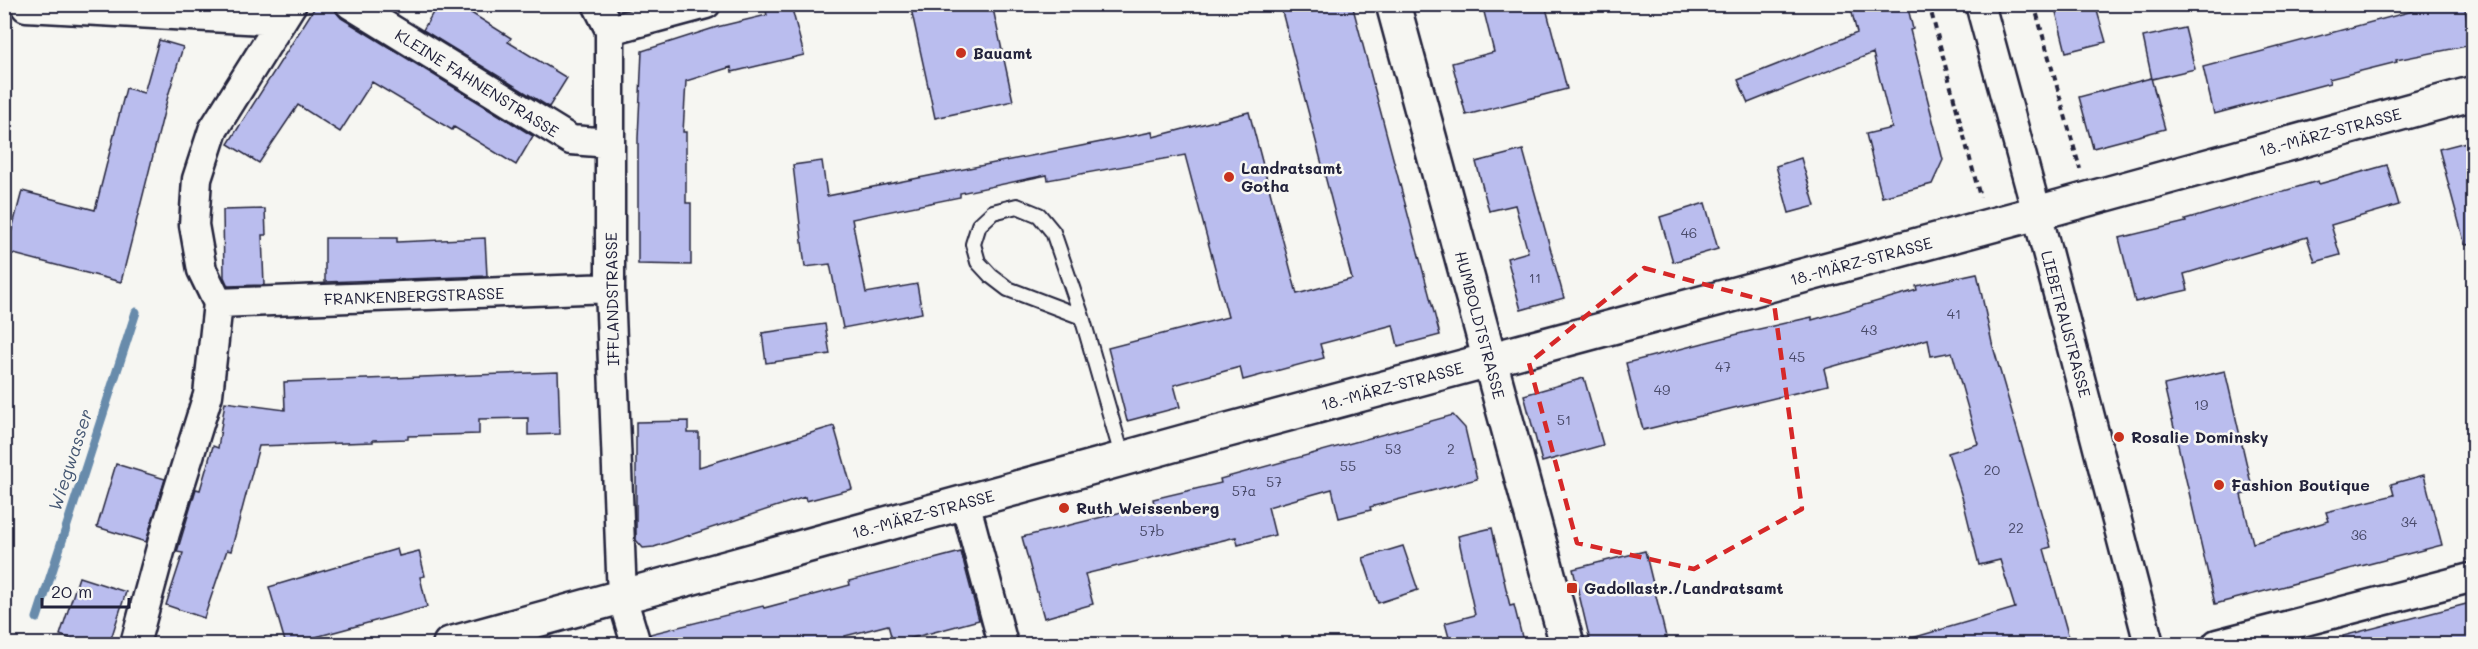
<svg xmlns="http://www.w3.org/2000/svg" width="2478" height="649" font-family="Mali,sans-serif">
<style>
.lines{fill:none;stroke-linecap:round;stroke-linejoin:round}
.stream{stroke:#688bab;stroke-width:9}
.building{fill:#babdee;stroke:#22223b;stroke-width:1.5}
.lane-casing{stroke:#22223b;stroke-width:18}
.street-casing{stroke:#22223b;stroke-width:33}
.secondary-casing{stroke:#22223b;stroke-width:38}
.path{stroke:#22223b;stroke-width:4;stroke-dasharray:6 4.5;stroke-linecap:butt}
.lane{stroke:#f6f6f2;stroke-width:14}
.street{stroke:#f6f6f2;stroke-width:28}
.secondary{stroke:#f6f6f2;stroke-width:33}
.marked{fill:none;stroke:#d62828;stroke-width:4.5;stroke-dasharray:12 8;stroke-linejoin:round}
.poi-dot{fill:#c8321e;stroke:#f6f6f2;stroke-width:2}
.labels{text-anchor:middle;stroke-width:5;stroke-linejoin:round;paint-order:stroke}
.number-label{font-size:14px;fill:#484968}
.poi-label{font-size:16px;font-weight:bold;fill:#22223b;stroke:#f6f6f2;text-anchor:start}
.street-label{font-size:16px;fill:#22223b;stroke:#f6f6f2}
.water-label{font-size:18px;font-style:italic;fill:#455773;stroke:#f6f6f2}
</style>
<rect width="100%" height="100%" fill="#f6f6f2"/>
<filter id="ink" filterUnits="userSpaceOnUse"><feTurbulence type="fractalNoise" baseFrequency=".0167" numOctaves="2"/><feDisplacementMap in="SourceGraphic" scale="12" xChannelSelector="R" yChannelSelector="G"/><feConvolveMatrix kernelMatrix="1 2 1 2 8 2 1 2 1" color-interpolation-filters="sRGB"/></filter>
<g filter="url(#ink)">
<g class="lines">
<path class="stream" d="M37,618L136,312"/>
</g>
<path class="building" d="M317,4H334L336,12L341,18L533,136L516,165L454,127L452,130L372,82L340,132L298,105L259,163L228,144Z
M438,4H457L511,38L508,42L567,78L549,107L423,30Z
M910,4H992L1013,101L935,118Z
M1280,4H1352L1440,335L1398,346L1393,325L1320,344L1324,358L1243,380L1240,367L1174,385L1180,407L1127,421L1108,348L1228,317L1185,155L1048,180L1047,175L960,193V197L852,219L866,293L917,284L922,313L843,328L830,264L805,267L793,165L822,161L827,196L1152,132L1153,137L1249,112L1297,294L1352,279Z
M1482,4H1545L1567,89L1466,115L1452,63L1494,52Z
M1858,4H1907L1913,29L1910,30L1943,160L1932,184L1882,197L1866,134L1892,128L1873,53L1748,103L1738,80L1857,33L1851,9L1859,8Z
M2054,4H2095L2106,42L2066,52Z
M2412,4H2464L2472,45L2396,60L2397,62L2329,79L2330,83L2214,114L2203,67L2413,11Z
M791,5L804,55L732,72L731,67L686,81L683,132H686V203H691V265L638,264V138L642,51L717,27L767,15L766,11Z
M2185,28L2195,69L2152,79L2143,37Z
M159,40L183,47L168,96L121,282L6,252L22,191L95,210L126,88L144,93Z
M2151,78L2165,129L2093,148L2079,97Z
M2474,140V244L2465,245L2439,149Z
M1523,150L1564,298L1521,310L1507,258L1528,252L1515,205L1489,211L1476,162Z
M1801,158L1815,206L1789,213L1776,166Z
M2387,165L2399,205L2331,225L2340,255L2315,262L2307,237L2184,274L2188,290L2135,302L2119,238L2186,222L2185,220L2318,181L2319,184Z
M1705,203L1718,249L1673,262L1660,217Z
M265,209L266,235H262L264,285L228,286L224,277L223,210Z
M325,238H397V242L485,238L487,276L325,282Z
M1977,273L1992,343L2051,547L2044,549L2071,645H1913L1912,638L2015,608L2000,560L1979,565L1963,500L1948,453L1978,444L1952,352L1931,356L1928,339L1824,369L1828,385L1643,430L1626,363L1746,332L1812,317V320L1917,290L1916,286Z
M825,324L830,354L766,363L762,333Z
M2225,371L2253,492L2241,495L2253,543L2329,521L2326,512L2394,495L2391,484L2424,475L2442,545L2215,604L2164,385Z
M558,372L560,434L528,435V418L479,419V434L408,436V439L373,440V442L259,446L231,551L227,550L204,618L166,605L183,553L177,552L196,489L200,490L213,446L218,448L225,402L285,410L284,382Z
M1584,378L1603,445L1542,462L1524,395Z
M1453,415L1465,428L1477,479L1370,507L1371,510L1339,518L1332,489L1268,507L1275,535L1238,545L1236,537L1085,574L1093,604L1044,618L1022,537L1154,504L1153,499L1221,483L1220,479Z
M688,421V433H699V467L834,426L852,489L806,501L805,497L654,547L643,548L636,540V422Z
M116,464L165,479L146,542L97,527Z
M1492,528L1510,606L1514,605L1524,645H1451L1445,623L1475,615L1458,536Z
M1403,546L1418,590L1378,603L1363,558Z
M397,549L399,556L419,551L425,576L420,577L427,607L286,645L269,587Z
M1645,551L1668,645H1591L1573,569Z
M961,552L979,620L893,643L888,625L845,636L846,639L824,645H652L650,634L763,606L764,608L850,585L849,581Z
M79,577L126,592L109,645H89L60,635Z
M2474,602V645H2344L2343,636Z"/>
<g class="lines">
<defs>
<path id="lane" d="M1082,317L1008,289L991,276L978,262L973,244L979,225L993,212L1017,206L1039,215L1053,232L1082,317L1123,459"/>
<path id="street" d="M350,4L571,140L610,143
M597,4L610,30V288L622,597L636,644
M1980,4L2037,213L2149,644
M26,7L281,21
M610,30L706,4
M218,303L610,288
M965,502L1003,644
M135,644L165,533L208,395L218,303L202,270L194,225L197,179L213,130L292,4
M2217,644L2474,577"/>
<path id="secondary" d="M1393,4L1567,644
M450,644L1187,441L2037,213L2474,93"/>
</defs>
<use href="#lane" class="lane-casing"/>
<use href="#street" class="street-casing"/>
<use href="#secondary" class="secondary-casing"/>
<path class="path" d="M1929,4L1980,197
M2034,4L2080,169"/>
<use href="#lane" class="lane"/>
<use href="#street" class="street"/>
<use href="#secondary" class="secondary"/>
</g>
</g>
<path class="marked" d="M1644,268L1774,303L1802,509L1694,569L1577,543L1529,363Z"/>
<g class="poi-dot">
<circle cx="961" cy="53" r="6"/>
<circle cx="1229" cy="177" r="6"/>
<circle cx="2119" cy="437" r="6"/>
<circle cx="2219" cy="485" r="6"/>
<circle cx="1064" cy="508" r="6"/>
<rect x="1566" y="582" width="12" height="12" rx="3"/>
</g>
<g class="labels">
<g class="number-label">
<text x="1689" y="238">46</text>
<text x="1535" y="283">11</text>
<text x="1954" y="319">41</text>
<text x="1869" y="335">43</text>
<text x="1797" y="362">45</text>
<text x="1723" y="372">47</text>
<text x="1662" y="395">49</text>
<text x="2201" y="410">19</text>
<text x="1564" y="425">51</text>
<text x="1393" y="454">53</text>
<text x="1451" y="454">2</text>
<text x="1348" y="471">55</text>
<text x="1992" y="475">20</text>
<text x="1274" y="487">57</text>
<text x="1244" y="496">57a</text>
<text x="2409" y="527">34</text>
<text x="2016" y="533">22</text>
<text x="1152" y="536">57b</text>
<text x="2359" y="540">36</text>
</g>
<g class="poi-label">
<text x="973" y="59">Bauamt</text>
<text x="1241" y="174">Landratsamt<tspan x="1241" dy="18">Gotha</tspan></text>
<text x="2131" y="443">Rosalie Dominsky</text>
<text x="2231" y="491">Fashion Boutique</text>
<text x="1076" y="514">Ruth Weissenberg</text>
<text x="1584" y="594">Gadollastr./Landratsamt</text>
</g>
<g class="street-label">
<text transform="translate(477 83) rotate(32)" y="6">KLEINE FAHNENSTRASSE</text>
<text transform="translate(2330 132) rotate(-15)" y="6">18.-MÄRZ-STRASSE</text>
<text transform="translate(1861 261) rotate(-15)" y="6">18.-MÄRZ-STRASSE</text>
<text transform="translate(414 296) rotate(-2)" y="6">FRANKENBERGSTRASSE</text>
<text transform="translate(612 299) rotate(-91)" y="6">IFFLANDSTRASSE</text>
<text transform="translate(2066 324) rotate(75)" y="6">LIEBETRAUSTRASSE</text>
<text transform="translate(1480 325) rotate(75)" y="6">HUMBOLDTSTRASSE</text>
<text transform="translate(1392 386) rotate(-15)" y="6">18.-MÄRZ-STRASSE</text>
<text transform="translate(923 514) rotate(-15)" y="6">18.-MÄRZ-STRASSE</text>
</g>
<g class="water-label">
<text transform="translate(71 460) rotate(-72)" y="6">Wiegwasser</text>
</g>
</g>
<rect width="2478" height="649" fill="none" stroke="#f6f6f2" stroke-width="24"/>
<rect x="12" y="12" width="2454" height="625" fill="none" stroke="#22223b" stroke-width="2" filter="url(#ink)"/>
<path d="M42 598v9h87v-9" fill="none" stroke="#22223b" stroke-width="3"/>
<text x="51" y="598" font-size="18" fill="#22223b" stroke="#f6f6f2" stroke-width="4.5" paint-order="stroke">20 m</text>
</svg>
